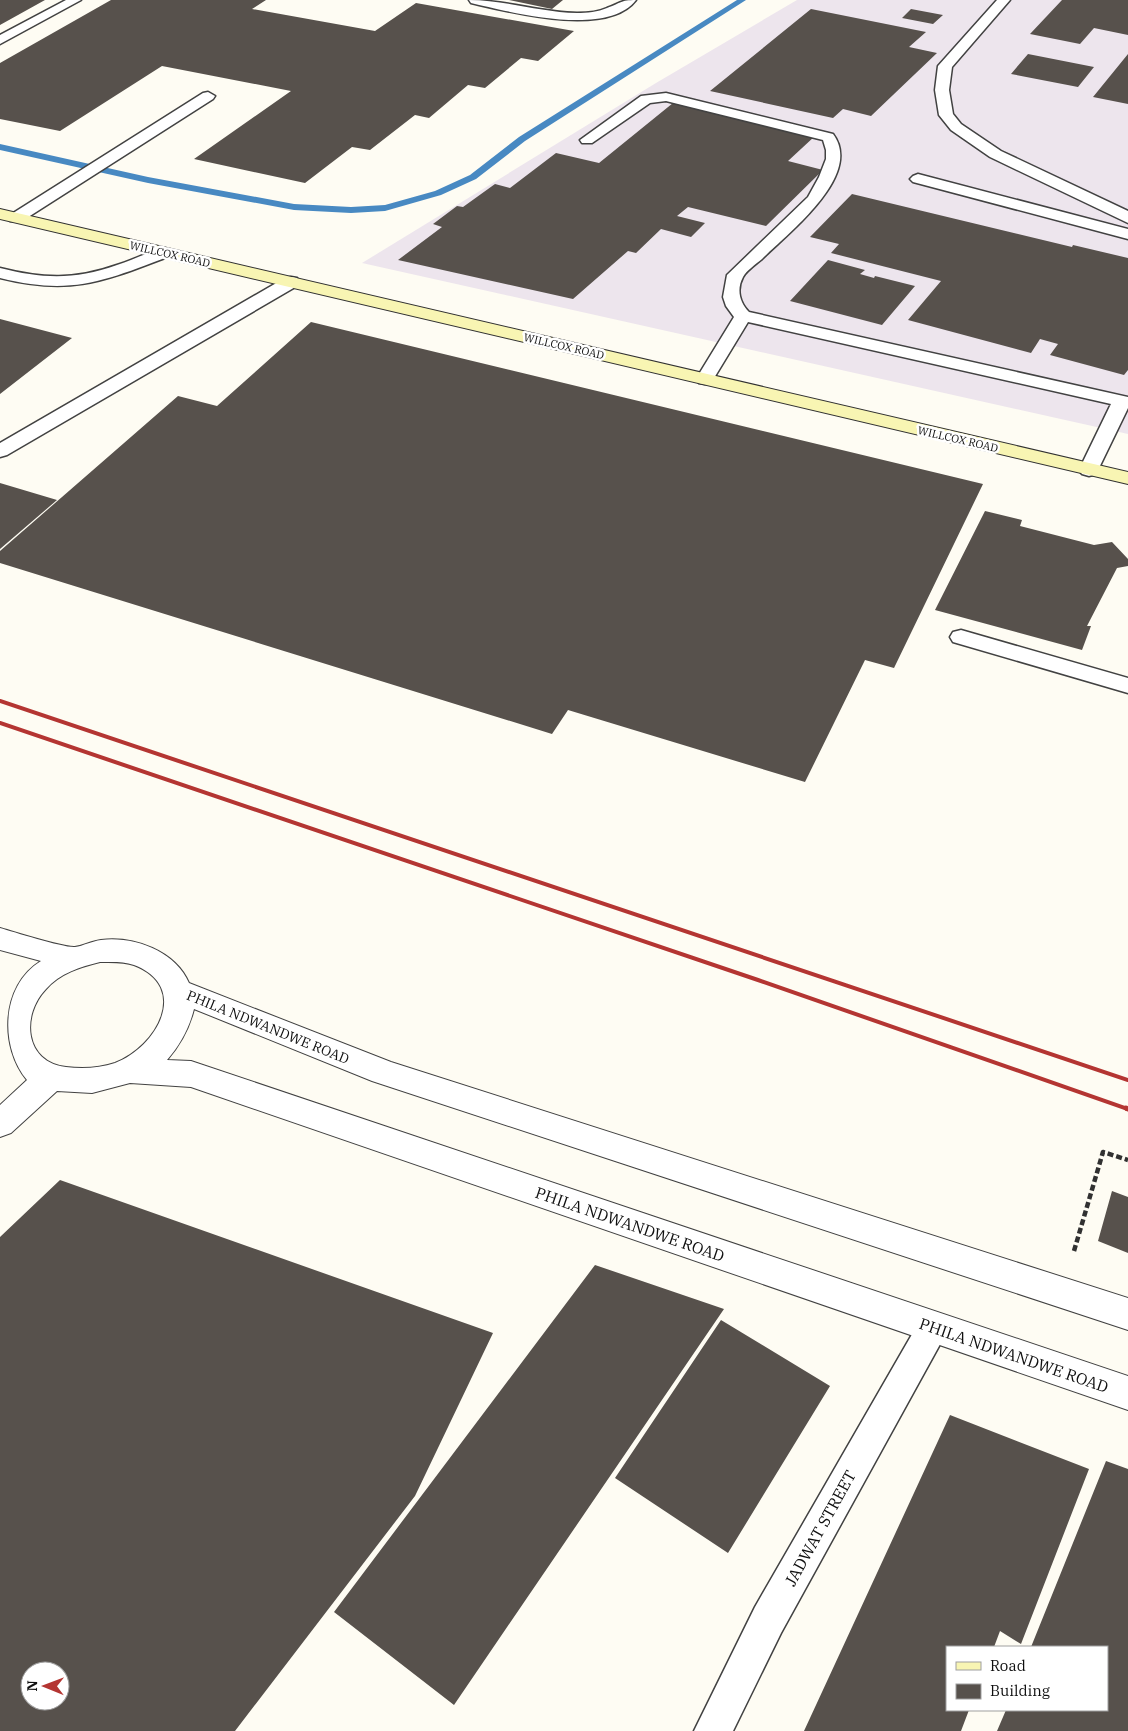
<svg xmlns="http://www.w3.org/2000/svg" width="1128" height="1731" font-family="'IBM Plex Serif',serif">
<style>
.industrial{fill:#ede5ed}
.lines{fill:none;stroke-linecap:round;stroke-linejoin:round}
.stream{fill:#4889c2;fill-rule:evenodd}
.building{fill:#57514c;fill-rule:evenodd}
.service-casing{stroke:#424242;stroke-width:3}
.tertiary-casing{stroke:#424242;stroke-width:2}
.secondary-casing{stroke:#313131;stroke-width:2}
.path{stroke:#313131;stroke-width:4.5;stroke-dasharray:6 3;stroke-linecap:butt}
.service{fill:#fff;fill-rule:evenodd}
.tertiary{fill:#fff;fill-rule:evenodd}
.secondary{fill:#f8f5b3;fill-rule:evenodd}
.rail-far1{stroke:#b43532;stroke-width:4}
.rail{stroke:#b43532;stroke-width:5}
.labels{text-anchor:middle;stroke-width:5;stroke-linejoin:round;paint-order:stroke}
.far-street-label{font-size:11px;fill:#0f0f0f;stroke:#fff}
.street-label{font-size:14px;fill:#0f0f0f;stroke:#fff}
.near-street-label{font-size:16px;fill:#0f0f0f;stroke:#fff}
</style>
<rect width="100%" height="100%" fill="#fefcf3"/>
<path class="industrial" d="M797,0H1128V434L362,263L656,83Z"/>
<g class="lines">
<path class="stream" d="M737,0H746L525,141L476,179L441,195L385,211L351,213L294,210L148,183L0,150V144L148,177L294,204L351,207L385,205L435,191L470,175L519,137Z"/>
</g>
<path class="building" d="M0,0H45L0,25Z
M111,0H266L252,9L375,31L416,3L574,31L538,61L521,58L485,88L468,85L429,118L415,115L370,150L352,147L305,183L194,159L291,91L162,66L60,131L0,119V63Z
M509,0H563L552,9Z
M1062,0H1128V35L1094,28L1080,44L1030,34Z
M811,9L926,32L909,47L937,53L871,116L843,109L833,118L710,91Z
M911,9L943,15L933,24L902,18Z
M1028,54L1094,67L1078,87L1011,74Z
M1128,54V104L1093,97Z
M673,103L815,136L788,161L823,170L766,226L688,207L677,216L705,223L691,237L661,229L636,253L628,251L573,299L398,260L442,227L433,224L457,206L463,207L495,184L510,188L556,153L599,163Z
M852,194L1072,247L1073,245L1128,258V370L1124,375L1050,355L1058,344L1040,339L1031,353L908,320L941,281L831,253L839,244L810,237Z
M828,260L865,270L860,274L874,278L875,276L915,286L882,325L790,301Z
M0,319L72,338L0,394Z
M311,322L983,484L894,668L865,660L805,782L568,710L552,734L0,563V551L178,396L217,406Z
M0,483L57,500L0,549Z
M985,511L1022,520L1020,526L1094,545L1112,542L1128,559V566L1117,568L1087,626H1091L1082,650L935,610Z
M60,1180L493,1333L415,1496L235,1731H0V1237ZM30,1671H60V1701H30Z
M1112,1191L1128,1197V1253L1098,1241Z
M595,1265L724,1309L454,1705L334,1612Z
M721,1320L830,1386L728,1553L615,1478Z
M950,1415L1089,1469L1021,1644L1000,1631L994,1647H947V1710H969L961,1731H804Z
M1106,1461L1128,1469V1731H997L1006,1710H1107V1647H1031Z"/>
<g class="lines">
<defs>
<path id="service" d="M66,0H81L0,44V35Z
M469,0C505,0 540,12 577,13C587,13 598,12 607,8C621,3 620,0 636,0C607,38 510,12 471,3Z
M997,0H1010L952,67L949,90L953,114L961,124L1001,151L1128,211V223L990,157L951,130L939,115L935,90L938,66Z
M208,92L215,96L213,99L22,221H10L8,218L10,215L203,93Z
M666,93L833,134C864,175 788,233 762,259C756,264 746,271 743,277C736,290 740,303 749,312L1128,397V408L1096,474L1089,476L1082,474L1079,470L1111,404L748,322L711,383L705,384L699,383L696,379L734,317L726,306L723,297L727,275L808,197L819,177L826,159V150L823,140L666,101L650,103L592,143H582L580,140L641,96Z
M918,174L1128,229V239L913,182L910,179L913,176Z
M164,248L170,250L172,253L170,256C104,281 72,296 0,278V268C43,279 75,280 117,265C133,260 148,252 164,248Z
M291,277L297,278L299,282L297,286L7,455L0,457V443L285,278Z
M961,630L1128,678V693L953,642L950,637L953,632Z
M933,1312L944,1317L949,1327L944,1337L781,1633L733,1731H694L755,1607L922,1317Z"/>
<path id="tertiary" d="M0,928C14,932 64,948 75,947C83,946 92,941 101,940C134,936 175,951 189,983L391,1062L1128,1298V1330L372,1081L194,1009C189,1029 180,1045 167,1060L191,1061L1128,1376V1410L191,1087L130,1083L92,1093L57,1091L11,1133L0,1137V1105L27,1080C0,1048 0,986 41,961L0,950ZM100,962C111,962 123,961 134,965C191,987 157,1047 115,1063C100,1068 82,1069 66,1067C24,1062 21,1015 46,989C60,973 80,967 100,962Z"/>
<path id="secondary" d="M0,209L1128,472V484L0,219Z"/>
</defs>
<use href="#service" class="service-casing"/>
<use href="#tertiary" class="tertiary-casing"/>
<use href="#secondary" class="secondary-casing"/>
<path class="path" d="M1074,1251L1103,1152L1128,1160"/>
<use href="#service" class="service"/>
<use href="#tertiary" class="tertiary"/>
<use href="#secondary" class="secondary"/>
<path class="rail-far1" d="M0,701L1128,1080
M0,723L758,980L1128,1109"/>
<path class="rail" d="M1126,1108L1128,1109"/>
</g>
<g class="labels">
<g class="far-street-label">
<text transform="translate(170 254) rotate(13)" y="4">WILLCOX ROAD</text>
<text transform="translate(564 346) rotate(13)" y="4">WILLCOX ROAD</text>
<text transform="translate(958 439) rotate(13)" y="4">WILLCOX ROAD</text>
</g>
<g class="street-label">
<text transform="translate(268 1027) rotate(22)" y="5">PHILA NDWANDWE ROAD</text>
</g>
<g class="near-street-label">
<text transform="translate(630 1224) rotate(19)" y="6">PHILA NDWANDWE ROAD</text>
<text transform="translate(1014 1355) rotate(19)" y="6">PHILA NDWANDWE ROAD</text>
<text transform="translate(820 1528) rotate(-61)" y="6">JADWAT STREET</text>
</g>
</g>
<rect x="946" y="1646" width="162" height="65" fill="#ffffff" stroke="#9f9f9f"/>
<rect x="956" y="1662" width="25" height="8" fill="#f8f5b3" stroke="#9f9f9f"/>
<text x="990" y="1671" font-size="15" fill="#0f0f0f">Road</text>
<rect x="956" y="1684" width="25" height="15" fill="#57514c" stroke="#9f9f9f"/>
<text x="990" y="1696" font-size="15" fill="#0f0f0f">Building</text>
<g transform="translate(45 1686) rotate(271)"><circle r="24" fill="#ffffff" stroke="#9f9f9f"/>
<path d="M0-4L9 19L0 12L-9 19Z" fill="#b43532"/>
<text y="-8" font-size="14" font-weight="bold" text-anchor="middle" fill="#0f0f0f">N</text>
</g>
</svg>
